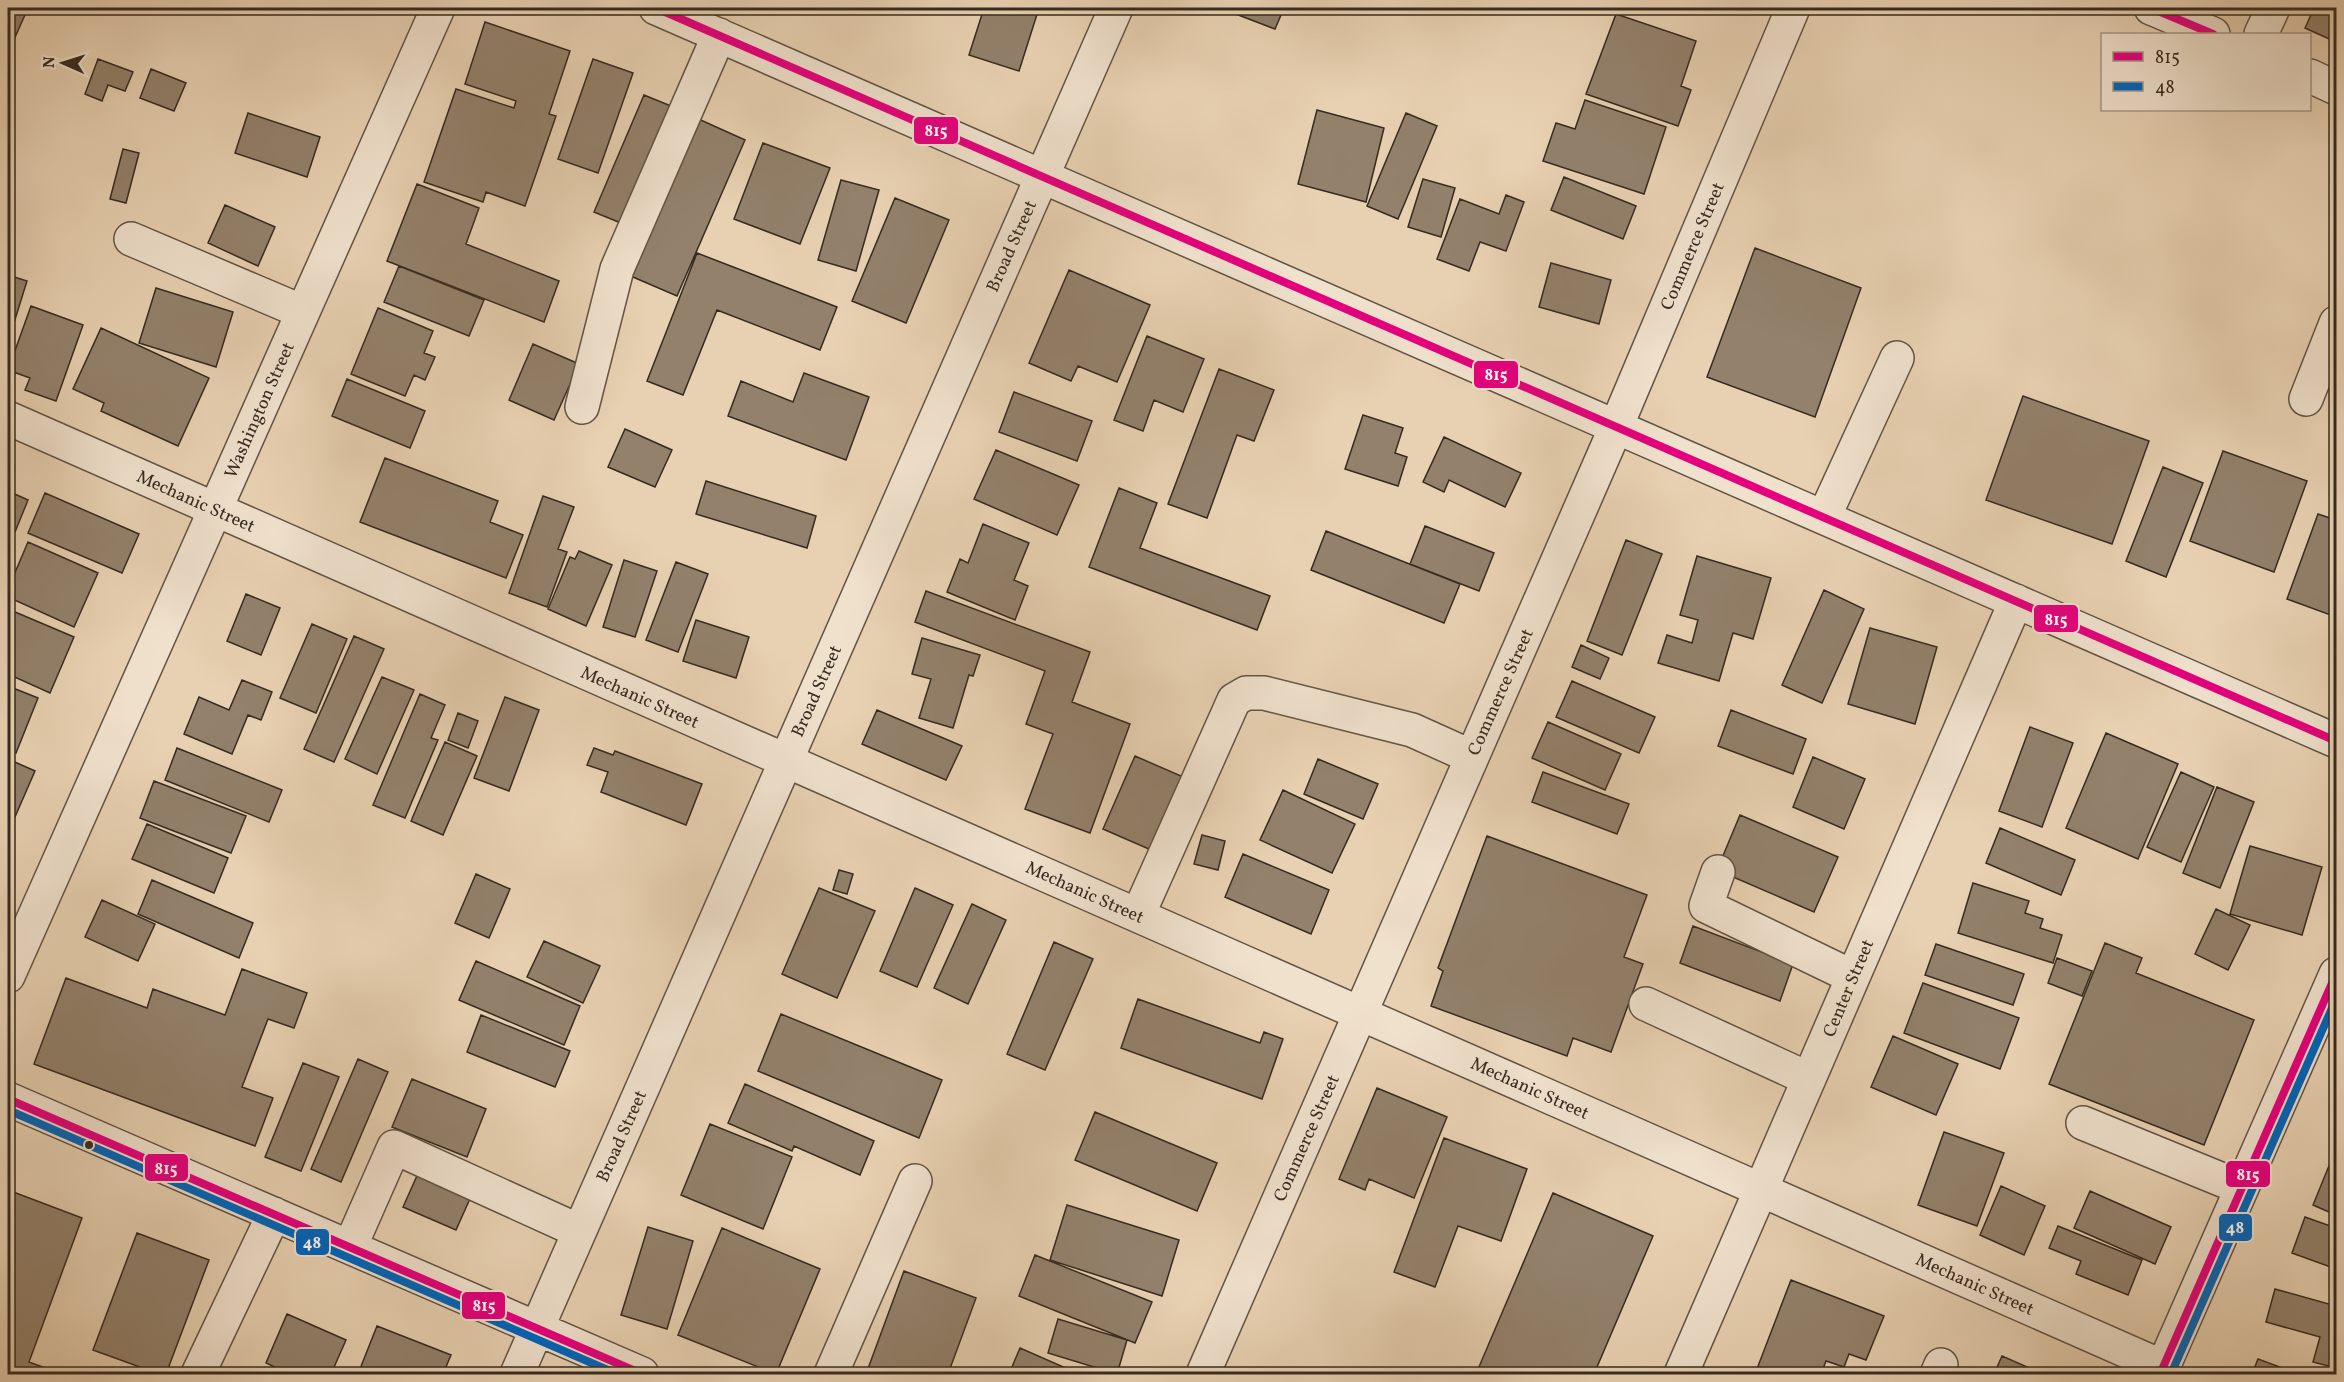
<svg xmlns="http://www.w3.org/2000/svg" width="2344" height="1382" font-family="Vollkorn,serif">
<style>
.building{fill:#93816c;stroke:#362b21;stroke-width:1.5}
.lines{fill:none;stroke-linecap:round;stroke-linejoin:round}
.minor-casing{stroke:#625445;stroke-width:36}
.minor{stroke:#f0e1cd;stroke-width:33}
.bus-1-casing{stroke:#f0e1cd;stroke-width:12}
.bus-2-casing{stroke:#f0e1cd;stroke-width:12}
.bus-1{stroke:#e5007d;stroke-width:8}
.bus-2{stroke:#0065bd;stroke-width:8}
.bus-dot{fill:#362b21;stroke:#f0e1cd;stroke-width:2}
.labels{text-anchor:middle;stroke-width:4.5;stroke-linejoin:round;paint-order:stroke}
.street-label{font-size:18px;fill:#362b21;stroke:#f0e1cd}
.line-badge{stroke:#f0e1cd;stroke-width:2}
.badge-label{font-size:16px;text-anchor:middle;font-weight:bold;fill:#fff}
</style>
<rect width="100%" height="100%" fill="#e8d1b2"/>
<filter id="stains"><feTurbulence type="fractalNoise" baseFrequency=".00333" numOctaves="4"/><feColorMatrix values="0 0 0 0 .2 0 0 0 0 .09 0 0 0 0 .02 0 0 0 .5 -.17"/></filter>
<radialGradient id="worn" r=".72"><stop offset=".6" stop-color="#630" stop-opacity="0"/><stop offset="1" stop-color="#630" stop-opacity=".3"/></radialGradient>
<path class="building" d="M8,8H28L12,44L8,41Z
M984,8H1039L1019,71L969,55Z
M1220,8H1284L1275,29Z
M2314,8H2336V42L2305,28Z
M1616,14L1696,41L1681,86L1691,90L1678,126L1586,94Z
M485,22L570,51L549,114L556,116L525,206L486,192L483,202L424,182L456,89L514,108L516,101L465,84Z
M98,59L133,72L125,91L108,85L102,101L85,94Z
M593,59L633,73L598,173L558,159Z
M151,69L186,83L174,111L140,98Z
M644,95L683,111L633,228L594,212Z
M1585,100L1666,127L1644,194L1543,161L1556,123L1575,129Z
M1317,110L1384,128L1366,202L1298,184Z
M248,113L320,137L307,177L235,153Z
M1406,113L1437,126L1398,219L1367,206Z
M694,117L745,140L677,296L626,274Z
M763,143L830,168L800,244L734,219Z
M123,149L139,153L126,203L110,199Z
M1564,177L1636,206L1623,239L1551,210Z
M1423,179L1455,188L1441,237L1408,227Z
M841,180L879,190L856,271L818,260Z
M417,184L479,208L466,244L559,281L544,322L387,261Z
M1506,195L1524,202L1506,251L1480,242L1469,271L1437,259L1460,199L1499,214Z
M895,198L949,220L906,323L852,301Z
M225,205L275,227L258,266L208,243Z
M1755,248L1861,288L1815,417L1707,377Z
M697,253L837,307L820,350L717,310L683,395L647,381Z
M1551,263L1611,280L1599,324L1539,307Z
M399,266L484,300L469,336L384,302Z
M1069,270L1150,305L1117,382L1078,366L1071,381L1029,363Z
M8,275L27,281L8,342Z
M156,288L233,312L216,367L139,343Z
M31,306L83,325L56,401L25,390L30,378L8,370Z
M378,308L433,331L424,353L435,357L425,380L414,375L405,396L351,374Z
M101,328L209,378L178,446L101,411L104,403L73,389Z
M1147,336L1204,359L1183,412L1154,400L1143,431L1114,420Z
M533,344L579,364L554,420L509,400Z
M1219,369L1274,390L1254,441L1237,435L1207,518L1168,504Z
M804,373L869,397L846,460L728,416L741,381L793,402Z
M347,379L425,411L410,448L332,416Z
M1014,392L1092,421L1077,461L999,432Z
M2023,396L2149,441L2112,544L1986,500Z
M1363,415L1403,428L1395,453L1407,457L1398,486L1345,469Z
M625,429L672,450L655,487L608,467Z
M1444,437L1521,473L1505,507L1449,480L1444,492L1423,482Z
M996,450L1079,485L1057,535L974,499Z
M2223,451L2307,481L2274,572L2190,541Z
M385,458L498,501L490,522L523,535L506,578L360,522Z
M2163,467L2203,483L2166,577L2126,561Z
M706,481L816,516L807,548L696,514Z
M1119,488L1157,503L1140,548L1270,596L1257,630L1089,567Z
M8,491L28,500L15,532L8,529Z
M45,493L139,534L122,573L28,533Z
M543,496L574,507L558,549L567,552L547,607L509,593Z
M2318,514L2336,520V617L2287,599Z
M983,524L1029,543L1014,580L1028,586L1015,620L947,592L960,559L968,563Z
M1425,526L1494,553L1479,591L1410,564Z
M1326,531L1460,584L1444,623L1311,570Z
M1626,540L1662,554L1622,655L1587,641Z
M28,542L98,573L74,627L8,597V589Z
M579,551L612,565L586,626L548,609L570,557L575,559Z
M1697,556L1771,578L1753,639L1733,633L1719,681L1658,663L1667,635L1692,643L1698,620L1680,615Z
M624,560L657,571L635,637L603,627Z
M676,562L708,574L678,652L646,640Z
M1824,590L1864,609L1822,703L1782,685Z
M926,591L1090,652L1072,702L1130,724L1090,833L1025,809L1053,734L1026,724L1045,671L915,622Z
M246,594L280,608L261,655L227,641Z
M8,609L74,637L50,693L8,674Z
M696,620L749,637L736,678L683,661Z
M312,624L347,639L316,713L280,698Z
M1870,628L1937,647L1915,724L1848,704Z
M354,636L384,649L334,762L304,749Z
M922,638L980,655L973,676L969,675L953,728L919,718L931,679L912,674Z
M1581,645L1609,658L1600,679L1572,667Z
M382,677L414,690L377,774L345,759Z
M242,680L272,692L261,720L248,715L232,754L184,734L199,697L229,710Z
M1572,681L1655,717L1639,753L1556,717Z
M8,686L38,698L16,753L8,750Z
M420,694L445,705L431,738L438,740L405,818L373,805Z
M505,697L539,710L509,791L474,778Z
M877,710L962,746L946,780L862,744Z
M1731,710L1806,739L1793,774L1718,746Z
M458,713L478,721L468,748L448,740Z
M1548,722L1621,754L1605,790L1532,758Z
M2030,727L2073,743L2042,827L1999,811Z
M2106,733L2178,764L2138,859L2066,828Z
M445,742L477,756L443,835L411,821Z
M177,748L282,790L269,822L165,780Z
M594,748L613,755L615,751L702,784L686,825L601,792L608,772L587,765Z
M1135,756L1190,780L1158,853L1103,829Z
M1813,757L1865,779L1844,829L1793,807Z
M8,759L35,771L8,833Z
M1318,759L1378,784L1363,819L1304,794Z
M1543,772L1629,804L1617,834L1532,802Z
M2181,772L2214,787L2181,862L2147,847Z
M154,781L246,816L231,853L140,818Z
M2217,787L2254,802L2220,888L2183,873Z
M1283,790L1355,824L1332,873L1260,840Z
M1740,815L1838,857L1814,912L1717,870Z
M147,824L228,858L214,893L132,859Z
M2000,828L2075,860L2061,895L1986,863Z
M1202,835L1225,841L1218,870L1194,864Z
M1487,836L1647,895L1624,957L1643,964L1611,1052L1573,1038L1567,1056L1431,1006L1443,971L1438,968Z
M2250,846L2322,867L2302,935L2230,914Z
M1243,854L1329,890L1311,934L1225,897Z
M839,870L853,874L847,894L833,890Z
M476,874L510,889L489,938L455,923Z
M152,880L253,923L239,958L138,914Z
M1973,883L2029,901L2025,913L2043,919L2040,928L2062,935L2053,963L1958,933Z
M819,888L875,911L837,998L782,974Z
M915,888L953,905L917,987L880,971Z
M102,900L155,924L138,961L85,937Z
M972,904L1006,920L968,1004L934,988Z
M2216,909L2250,925L2228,970L2195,954Z
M1693,926L1793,964L1780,1001L1680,963Z
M544,941L600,966L583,1003L527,977Z
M1054,942L1093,959L1045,1070L1007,1054Z
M2105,943L2142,958L2136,973L2254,1020L2204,1145L2049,1084Z
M1936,944L2024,974L2013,1005L1925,975Z
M2057,958L2092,971L2082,996L2048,983Z
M476,961L580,1006L564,1045L459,1000Z
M242,969L307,993L294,1028L268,1019L242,1087L273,1098L255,1146L34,1064L66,978L147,1008L153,989L225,1015Z
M1923,983L2019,1018L2000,1069L1904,1033Z
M1138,999L1260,1043L1264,1032L1283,1039L1262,1099L1121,1048Z
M781,1014L942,1080L919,1138L758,1071Z
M481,1015L570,1051L555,1087L467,1052Z
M1893,1036L1958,1064L1936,1115L1871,1087Z
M358,1059L388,1072L341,1182L311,1169Z
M303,1063L339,1077L301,1171L265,1157Z
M412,1079L486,1109L467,1157L392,1127Z
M745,1084L874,1141L860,1175L794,1146L792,1151L728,1123Z
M1377,1088L1447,1117L1414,1198L1369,1179L1365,1190L1339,1179Z
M1095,1112L1217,1163L1197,1211L1075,1160Z
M710,1124L792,1157L763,1229L681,1195Z
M1944,1132L2004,1153L1977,1226L1918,1205Z
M1444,1138L1527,1169L1501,1241L1458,1226L1435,1287L1394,1272Z
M2335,1151L2336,1152V1215L2313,1205Z
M420,1169L473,1192L456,1230L403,1207Z
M2001,1186L2045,1206L2024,1255L1980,1235Z
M8,1190L82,1218L29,1362L62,1374H8Z
M2090,1191L2171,1227L2155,1264L2074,1228Z
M1553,1193L1653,1236L1594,1374H1476Z
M1067,1205L1179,1240L1162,1296L1050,1260Z
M2305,1217L2336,1228V1269L2292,1253Z
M2058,1226L2142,1260L2128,1295L2076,1274L2081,1261L2049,1248Z
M648,1227L693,1241L667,1329L621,1315Z
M722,1228L820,1269L776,1374L678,1335Z
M137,1233L209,1260L166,1374H159L93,1350Z
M1035,1255L1152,1302L1135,1343L1019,1296Z
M904,1271L976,1298L948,1374H866Z
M1791,1280L1884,1316L1866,1360L1849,1354L1844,1367L1826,1361L1821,1374H1755Z
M2275,1289L2336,1306V1368L2313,1362L2320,1337L2266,1322Z
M287,1314L346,1340L331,1374H289L266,1363Z
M1058,1319L1127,1340L1117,1374L1048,1353Z
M377,1326L451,1355L443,1374H358Z
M1020,1348L1077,1373L1076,1374H1009Z
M2002,1356L2043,1374H1994Z
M2258,1359L2299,1374H2252Z"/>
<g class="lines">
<defs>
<path id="minor" d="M656,8L2336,741
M2151,8L2213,34
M2261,34L2273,8
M2310,76L2336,88
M131,239L303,312
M2306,399L2336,323
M582,407L617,269L719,35
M8,418L2163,1367
M1824,517L1897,358
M1718,872L1706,906L1853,977
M1138,915L1234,700L1246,693H1264L1412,730L1472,757
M8,976L438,8
M1646,1004L1809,1079
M8,1099L642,1374
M2083,1123L2242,1188
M350,1247L394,1147L579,1231
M198,1374L274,1214
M517,1374L1116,8
M831,1374L915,1181
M1203,1374L1616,427L1793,8
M1681,1374L2016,601
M1937,1374L1941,1365
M2160,1374L2336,974"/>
</defs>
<use href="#minor" class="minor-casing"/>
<use href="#minor" class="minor"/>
<defs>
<path id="bus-1" d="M656,8L2336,741
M2151,8L2213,34
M8,1099L642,1374
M2160,1374L2336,974"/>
<path id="bus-2" d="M8,1110L617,1374
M2171,1374L2336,999"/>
</defs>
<use href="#bus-1" class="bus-1-casing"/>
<use href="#bus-2" class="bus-2-casing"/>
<use href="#bus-1" class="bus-1"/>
<use href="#bus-2" class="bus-2"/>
</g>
<circle class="bus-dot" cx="89" cy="1145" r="5"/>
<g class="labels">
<g class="street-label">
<text transform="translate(1011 246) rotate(-66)" y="6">Broad Street</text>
<text transform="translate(1692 246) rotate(-67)" y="6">Commerce Street</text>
<text transform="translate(259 410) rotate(-66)" y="6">Washington Street</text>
<text transform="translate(196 501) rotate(24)" y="6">Mechanic Street</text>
<text transform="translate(816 691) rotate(-66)" y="6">Broad Street</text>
<text transform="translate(1500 692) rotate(-66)" y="6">Commerce Street</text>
<text transform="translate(640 697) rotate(24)" y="6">Mechanic Street</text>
<text transform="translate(1085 892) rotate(24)" y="6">Mechanic Street</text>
<text transform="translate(1848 988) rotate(-67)" y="6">Center Street</text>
<text transform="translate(1530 1088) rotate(24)" y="6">Mechanic Street</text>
<text transform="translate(621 1136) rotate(-66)" y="6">Broad Street</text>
<text transform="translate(1306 1138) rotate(-66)" y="6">Commerce Street</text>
<text transform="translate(1975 1284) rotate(24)" y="6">Mechanic Street</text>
</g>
</g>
<g class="line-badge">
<rect x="913" y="116" width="46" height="29" rx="6" fill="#e5007d"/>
<rect x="1473" y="360" width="46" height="29" rx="6" fill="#e5007d"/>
<rect x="2033" y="604" width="46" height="29" rx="6" fill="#e5007d"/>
<rect x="144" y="1153" width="45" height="29" rx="6" fill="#e5007d"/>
<rect x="2225" y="1160" width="46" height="28" rx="6" fill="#e5007d"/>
<rect x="2218" y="1213" width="35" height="29" rx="6" fill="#0065bd"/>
<rect x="295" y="1228" width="35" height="28" rx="6" fill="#0065bd"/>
<rect x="461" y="1291" width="45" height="29" rx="6" fill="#e5007d"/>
</g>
<g class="badge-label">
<text x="936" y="136">815</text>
<text x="1496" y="380">815</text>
<text x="2056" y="625">815</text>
<text x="166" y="1174">815</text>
<text x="2248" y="1180">815</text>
<text x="2235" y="1233">48</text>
<text x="312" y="1248">48</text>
<text x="484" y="1311">815</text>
</g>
<rect width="2344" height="1382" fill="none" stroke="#e8d1b2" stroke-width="30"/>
<rect x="9" y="9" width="2326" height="1364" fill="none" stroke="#362b21" stroke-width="3"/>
<rect x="15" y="15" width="2314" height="1352" fill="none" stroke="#362b21" stroke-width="1.5"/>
<rect x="2101" y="33" width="210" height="78" fill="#f0e1cd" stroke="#a69888" stroke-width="1.5"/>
<rect x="2113" y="52" width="30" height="9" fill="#e5007d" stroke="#a69888" stroke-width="1.5"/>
<text x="2155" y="63" font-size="18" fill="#362b21">815</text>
<rect x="2113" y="82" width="30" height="9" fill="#0065bd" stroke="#a69888" stroke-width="1.5"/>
<text x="2155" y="93" font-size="18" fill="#362b21">48</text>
<g transform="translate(63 63) rotate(273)" stroke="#f0e1cd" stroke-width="4.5" paint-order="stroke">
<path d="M0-4.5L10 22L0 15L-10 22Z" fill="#362b21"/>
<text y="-9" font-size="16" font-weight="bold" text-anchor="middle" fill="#362b21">N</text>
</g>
<rect width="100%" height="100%" filter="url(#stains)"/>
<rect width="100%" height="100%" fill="url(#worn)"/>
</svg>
